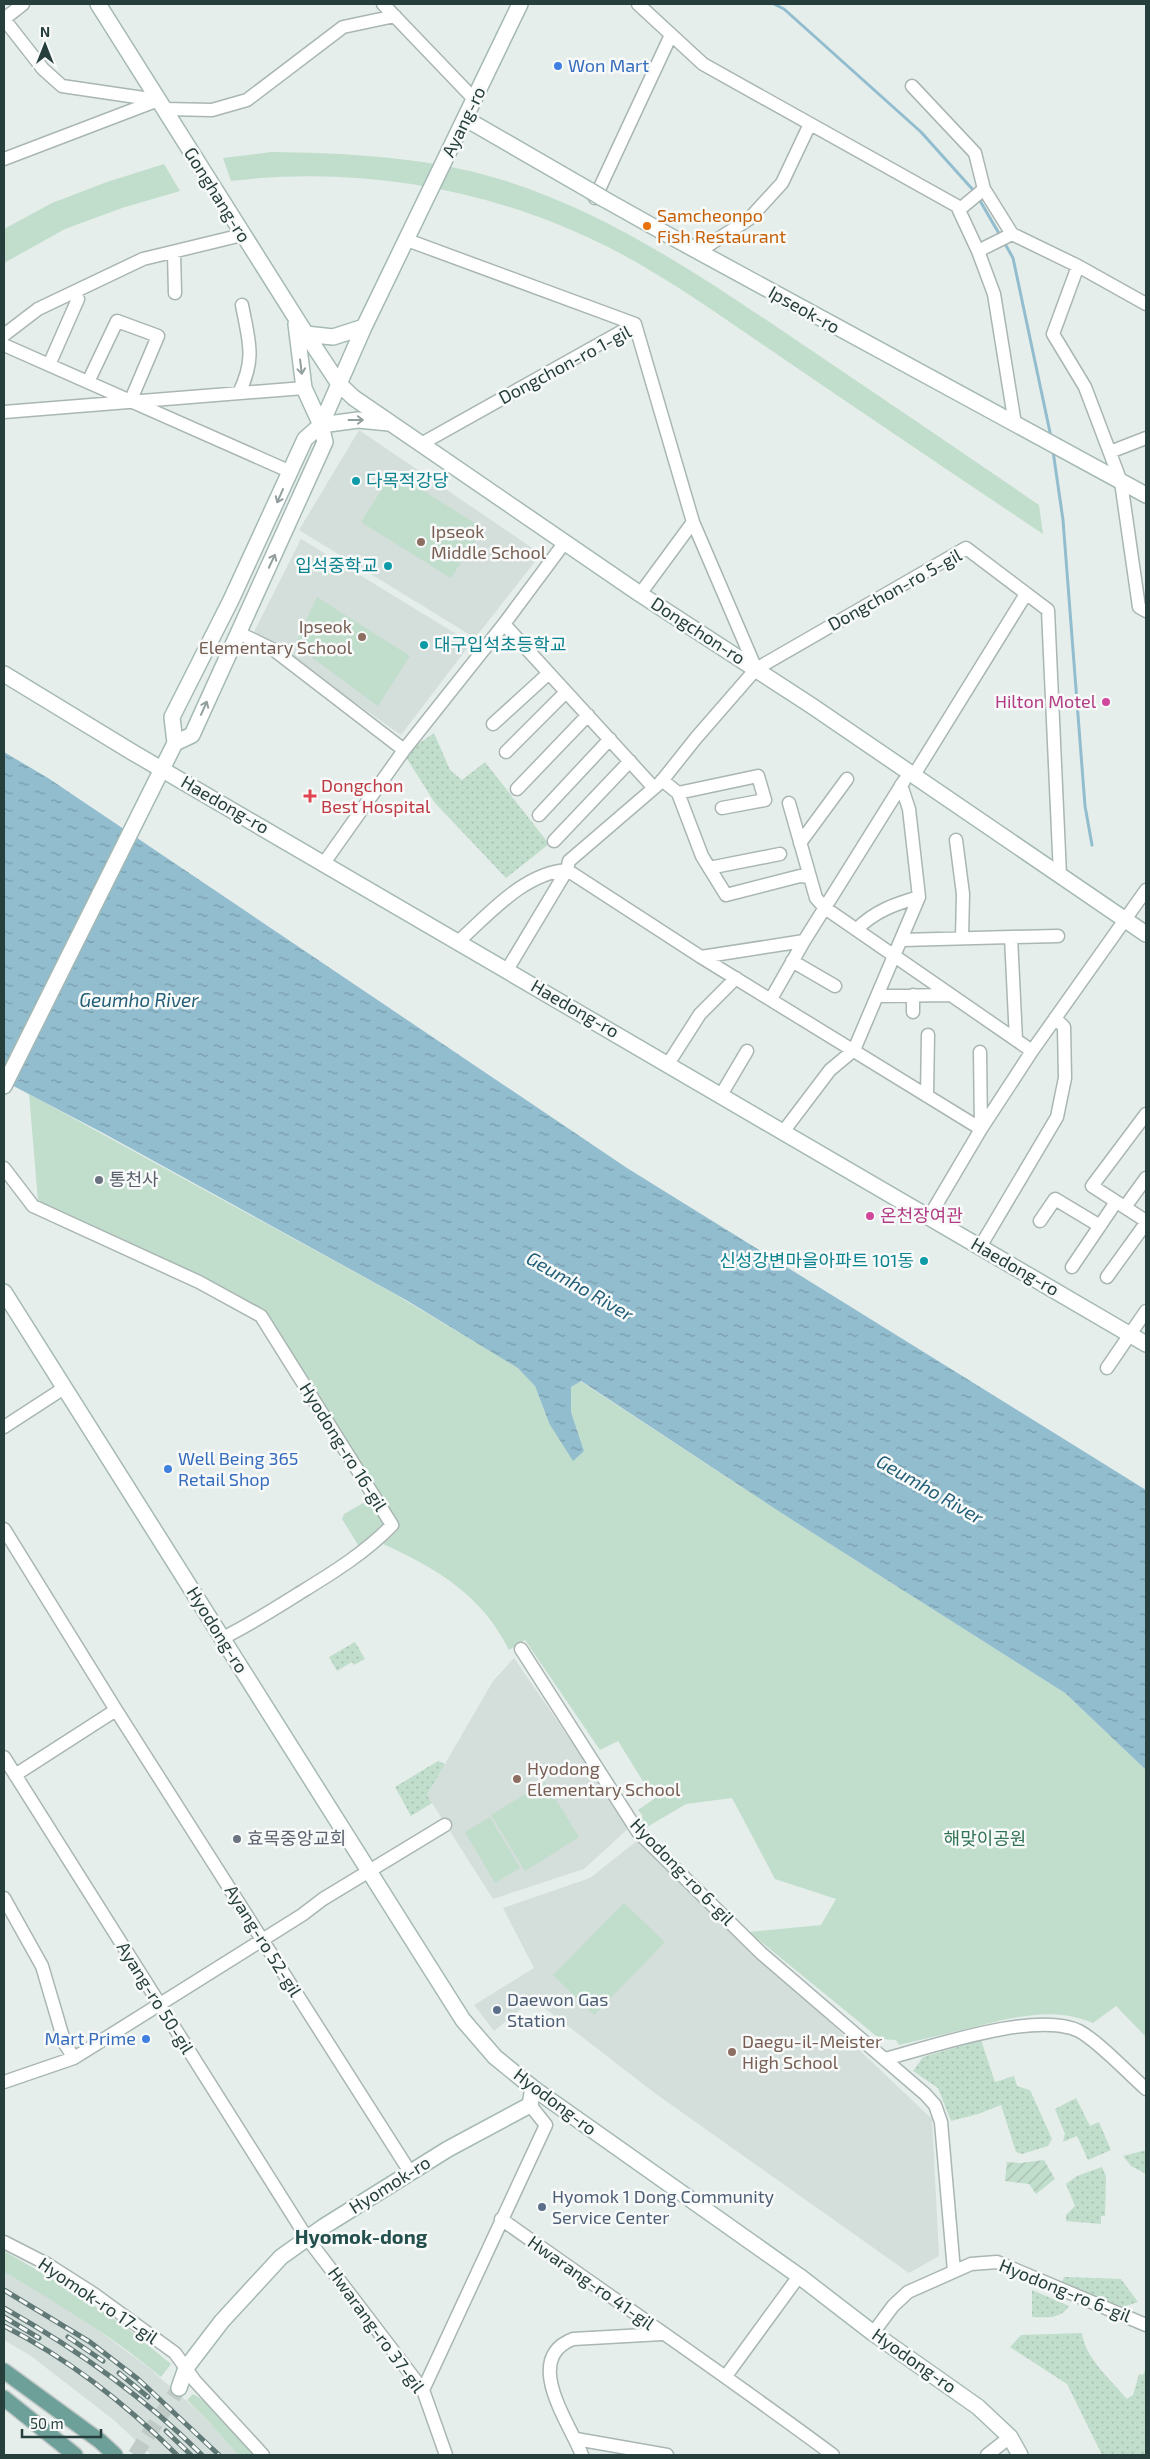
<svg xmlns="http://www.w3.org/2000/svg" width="1150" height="2459" font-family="'Exo 2','Noto Sans KR',sans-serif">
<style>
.built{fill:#d4dedb}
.grass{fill:url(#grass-dots)}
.park{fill:#c1ddcc}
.garden{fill:url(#garden-furrows)}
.water{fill:url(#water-ripples)}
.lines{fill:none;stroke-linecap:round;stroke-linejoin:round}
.stream{stroke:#92bdcf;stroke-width:3}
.secondary-tunnel{stroke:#c0cbc8;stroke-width:15;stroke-dasharray:15 8;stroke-linecap:butt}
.street-casing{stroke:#a9b6b3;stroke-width:15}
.secondary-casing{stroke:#a5b9b5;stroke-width:18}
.primary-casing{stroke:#c2c9c8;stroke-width:18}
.street{stroke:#fff;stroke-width:12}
.secondary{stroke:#fff;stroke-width:15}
.primary{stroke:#6ea09a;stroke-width:15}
.rail-casing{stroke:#617a77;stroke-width:5}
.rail{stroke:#f7faf9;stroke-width:3;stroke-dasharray:9;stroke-linecap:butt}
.secondary-bridge-casing{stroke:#a5b9b5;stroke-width:18;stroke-linecap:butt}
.secondary-bridge{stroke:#fff;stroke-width:15}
.oneway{stroke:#929f9e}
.shop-dot{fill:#3f7fe0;stroke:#f7faf9;stroke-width:2}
.food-dot{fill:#e8710a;stroke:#f7faf9;stroke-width:2}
.culture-dot{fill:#0f9aa8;stroke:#f7faf9;stroke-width:2}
.education-dot{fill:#8d6e63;stroke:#f7faf9;stroke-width:2}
.hotel-dot{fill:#d1479c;stroke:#f7faf9;stroke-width:2}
.health-dot{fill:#e0444e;stroke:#f7faf9;stroke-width:2}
.worship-dot{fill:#6b7280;stroke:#f7faf9;stroke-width:2}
.service-dot{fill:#5c6f8a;stroke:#f7faf9;stroke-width:2}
.labels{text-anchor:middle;stroke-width:5;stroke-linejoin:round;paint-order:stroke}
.shop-label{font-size:18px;fill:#366cbe;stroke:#f7faf9;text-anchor:start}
.street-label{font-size:18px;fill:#263f3c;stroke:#f7faf9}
.food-label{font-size:18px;fill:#c56008;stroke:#f7faf9;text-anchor:start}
.culture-label{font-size:18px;fill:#0d838f;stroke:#f7faf9;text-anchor:start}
.education-label{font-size:18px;fill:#785e54;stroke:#f7faf9;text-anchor:start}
.hotel-label{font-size:18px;fill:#b23c85;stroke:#f7faf9;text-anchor:end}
.health-label{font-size:18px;fill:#be3a42;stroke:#f7faf9;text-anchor:start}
.worship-label{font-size:18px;fill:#5b616d;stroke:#f7faf9;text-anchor:start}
.park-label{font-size:18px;fill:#327455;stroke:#f7faf9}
.service-label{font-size:18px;fill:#4e5e75;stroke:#f7faf9;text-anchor:start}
.water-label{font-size:19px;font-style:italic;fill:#235e78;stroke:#f7faf9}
.quarter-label{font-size:20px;font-weight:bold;fill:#23504c;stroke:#f7faf9}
</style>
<defs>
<pattern id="grass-dots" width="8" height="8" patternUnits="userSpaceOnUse" patternTransform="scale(1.25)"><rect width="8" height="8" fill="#c1ddcc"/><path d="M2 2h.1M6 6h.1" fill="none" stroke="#a6bfb0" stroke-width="1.8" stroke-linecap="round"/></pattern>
<pattern id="garden-furrows" width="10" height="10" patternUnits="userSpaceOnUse" patternTransform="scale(1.25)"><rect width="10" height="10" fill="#c1ddcc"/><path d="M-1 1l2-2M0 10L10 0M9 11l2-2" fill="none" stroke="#a6bfb0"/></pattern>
<pattern id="water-ripples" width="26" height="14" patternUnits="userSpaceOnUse" patternTransform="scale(1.25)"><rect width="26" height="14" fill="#92bdcf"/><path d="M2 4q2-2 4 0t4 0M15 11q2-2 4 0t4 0" fill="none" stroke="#779ba9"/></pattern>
</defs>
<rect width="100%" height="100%" fill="#e6eeeb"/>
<path class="built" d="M359,430L541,554L475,638L299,530Z
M301,539L471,643L401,735L254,632Z
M514,1658L630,1827L584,1869L493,1899L427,1795L493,1681Z
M638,1840L932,2119L939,2256L909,2273L656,2094L533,1999L494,2031L474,2005L534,1968L503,1908L590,1878Z
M4,2272L72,2311L149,2368L205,2417L238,2455H151L115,2421L31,2356L4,2340Z"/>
<path class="grass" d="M434,733L450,770L462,780L485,762L549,844L506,878L435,803L404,754Z
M355,1642L365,1659L354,1665L352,1662L337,1671L329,1657Z
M438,1761L445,1764L427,1795L432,1803L411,1816L395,1787Z
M981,2040L995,2082L1014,2076L1017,2086L1030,2090L1052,2139L1048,2146L1022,2154L1016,2152L1001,2105L978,2114L951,2121L938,2088L913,2071L923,2057Z
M1076,2098L1090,2126L1099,2122L1111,2150L1088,2160L1077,2136L1063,2142L1065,2134L1055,2109Z
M1146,2150V2174L1131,2166L1123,2156Z
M1102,2167L1106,2176L1105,2216H1101V2224L1066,2221V2215L1075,2206L1066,2184L1077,2176Z
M1064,2277L1121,2279L1138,2302L1123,2307L1062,2282Z
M1032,2290L1069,2306C1060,2320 1046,2317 1032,2317Z
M1082,2333C1085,2358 1111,2380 1127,2399L1133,2395L1139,2374L1143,2375L1146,2368V2455H1102L1067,2384L1010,2347L1021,2335Z"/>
<path class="park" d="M271,152C339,153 408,156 474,172C594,202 698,274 799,342C879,396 959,450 1039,505L1043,534C961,479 879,424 797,368C736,327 677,283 612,249C494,189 362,165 231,181L223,158Z
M164,164L180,191L122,208L65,229L4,263V229L52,203L107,182Z
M393,472L483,528L451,578L361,522Z
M317,597L410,656L378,706L295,645Z
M29,1094L391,1292L519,1368L535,1386L549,1423L584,1451L571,1412V1387L580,1381L786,1516L1065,1693L1146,1770V2037L1116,2006L1093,2023C1053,2006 1015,2017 974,2027C949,2033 924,2039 899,2045L896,2040L880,2039L749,1932L821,1925L836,1899L775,1879L732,1798L686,1804L642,1830L636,1821L643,1816L638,1810L654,1799L618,1741L600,1750L525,1640L509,1650C482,1595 436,1568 383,1544L398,1530L269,1319L204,1279L38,1201Z
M370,1499L385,1523L384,1530L360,1548L342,1519L344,1514Z
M545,1782L579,1837L525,1871L491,1815Z
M490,1817L520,1868L495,1883L465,1832Z
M624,1903L665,1942L594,2015L553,1975Z
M4,2251L56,2281L122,2324L171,2364L161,2377C112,2336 59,2304 4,2272Z
M193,2394L203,2400L254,2455H238L205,2417L187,2400Z"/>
<path class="garden" d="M1044,2160L1055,2179L1036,2194L1029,2184L1005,2181L1007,2162L1021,2163Z"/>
<path class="water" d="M4,752L48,778L627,1168L1146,1490V1770L1065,1693L786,1516L581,1381L571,1387V1412L584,1451L573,1461L549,1423L535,1386L518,1368L406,1300L103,1133L4,1081Z"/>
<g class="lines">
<path class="stream" d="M774,4L784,9L921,132L974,191
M979,199L1001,237
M1004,242L1013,258L1051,437
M1053,451L1063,520L1085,806L1092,845"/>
<path class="secondary-tunnel" d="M135,2455L179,2388"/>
<defs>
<path id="street" d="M383,4L475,100
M638,4L703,64L957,206L978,251L994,294L1015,424
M4,19L43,69L62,86L157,100
M4,19L23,4
M912,86L975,153L984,189L1012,234L1078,266L1146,304
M164,109L212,110L247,100L343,27L395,16
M4,159L156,101
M595,198L671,35
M960,209L984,189
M407,240L635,324
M978,251L1012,234
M174,252L175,293
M698,252L749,219L782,183L810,124
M1078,266L1053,334L1085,387L1121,482L1139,607L1146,611
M635,324L693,522L756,669
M4,335L38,309L143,259L242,235
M4,345L291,472
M49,365L78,299
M88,382L117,321L158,336L130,402
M239,393C256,358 249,342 242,305
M4,412L304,388
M421,444L635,324
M1110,452L1146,438
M640,594L693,522
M504,624L654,788
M239,633L274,650L404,750L324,863
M493,724L549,673
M404,750L504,624L565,542
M506,752L566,692
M914,775L1026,594
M662,780L678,793L758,776L765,800L722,808
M517,789L588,715
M678,793L702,856L726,895L800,876L810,877
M789,803L816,898L825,908L1032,1051
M539,815L610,739
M956,840L963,894L962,938
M554,841L630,761
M800,843L847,779
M709,868L780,854
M857,929C875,911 895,904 919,897
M1011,937L1058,936
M902,940L1011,937L1016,1040
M459,941C489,914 524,873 567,870L701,957L981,1129L929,1217
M701,957L804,941
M792,961L835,986
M507,970L567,870L569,861L661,782L696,738L756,669L966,548L1048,610L1060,875
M913,995V1012
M878,996L950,995
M771,999L804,941L904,781
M980,1052L981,1129
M668,1064L700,1014L736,978
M721,1095L747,1051
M927,1096L928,1035
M1146,1114L1092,1186L1146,1221
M981,1129L1032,1051L1146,890
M783,1132L830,1070L854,1050L919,897L909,809L901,785
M4,1168L33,1206L199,1282L261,1316L392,1525C366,1552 334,1572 303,1591C276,1608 251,1624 223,1638
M1125,1207L1146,1178
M1040,1221L1055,1199L1100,1226
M980,1247L1057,1117L1065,1078L1064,1027L1055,1018
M1072,1267L1116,1202
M1107,1277L1146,1223
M1107,1368L1146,1311
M4,1427L64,1388
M4,1529L116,1710L410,2172
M521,1649L638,1832L761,1953L925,2094L935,2105L941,2122L954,2271
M4,1757L307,2238L423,2390L446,2455
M15,1775L116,1710
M4,1898L42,1966L65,2044L74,2058
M885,2059C931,2047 1037,2010 1079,2031C1098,2041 1129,2074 1146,2089
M4,2082L74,2058L302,1915L323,1899L445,1825
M501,2219C612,2298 724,2374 833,2455
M4,2242L47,2264L94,2294L175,2353L195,2381L263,2455
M873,2333L893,2306L908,2292L971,2264L997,2262L1146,2325
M726,2376L799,2276
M423,2390L546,2125L530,2105
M576,2439L667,2455
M582,2455C569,2422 522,2359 573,2339L662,2334
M987,2455L1010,2437"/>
<path id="secondary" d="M98,4L306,334L339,384L354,398L640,594L812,706L1146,934
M466,119L589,190
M604,199L670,236L1146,495
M306,334L333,337L364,327
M321,425L358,420L389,423
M4,674L132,752L1146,1344
M175,743L192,735L325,442L321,425L304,388L296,324
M4,1086L175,743L172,717L231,600L305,439L321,425L364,327L520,4
M4,1292L420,1952L463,2020L495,2057L533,2088L799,2276L873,2333L978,2407L1010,2437L1020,2455
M179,2388L186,2368L222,2321L281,2257L323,2227L448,2149L530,2105L533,2088"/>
<path id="primary" d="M4,2371L100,2441L115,2455
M4,2398L75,2455"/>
</defs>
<use href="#street" class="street-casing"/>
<use href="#secondary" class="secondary-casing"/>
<use href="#primary" class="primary-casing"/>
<use href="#street" class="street"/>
<use href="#secondary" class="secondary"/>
<use href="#primary" class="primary"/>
<defs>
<path id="rail" d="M4,2290L90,2342L138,2379L219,2455
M4,2308C75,2348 144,2397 202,2455
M4,2317L39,2338
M4,2326C69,2359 126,2404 177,2455
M68,2337L103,2361
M119,2373L148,2397
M166,2431L191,2455"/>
</defs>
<use href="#rail" class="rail-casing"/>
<use href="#rail" class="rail"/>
<defs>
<path id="secondary-bridge" d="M589,190L604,199"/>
</defs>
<use href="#secondary-bridge" class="secondary-bridge-casing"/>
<use href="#secondary-bridge" class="secondary-bridge"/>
</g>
<defs><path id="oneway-shaft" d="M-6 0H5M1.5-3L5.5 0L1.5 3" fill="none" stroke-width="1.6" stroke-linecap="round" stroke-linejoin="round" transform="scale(1.25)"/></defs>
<g class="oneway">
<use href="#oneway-shaft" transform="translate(301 367) rotate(83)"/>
<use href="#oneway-shaft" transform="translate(356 420)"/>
<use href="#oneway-shaft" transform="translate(280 496) rotate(114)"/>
<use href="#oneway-shaft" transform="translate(272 561) rotate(-65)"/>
<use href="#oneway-shaft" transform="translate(204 708) rotate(-66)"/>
</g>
<g class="shop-dot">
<circle cx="558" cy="66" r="5"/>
<circle cx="168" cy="1469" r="5"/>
<circle cx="146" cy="2039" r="5"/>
</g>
<circle class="food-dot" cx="647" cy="226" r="5"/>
<g class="culture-dot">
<circle cx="356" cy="481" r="5"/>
<circle cx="388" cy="566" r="5"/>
<circle cx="424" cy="645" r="5"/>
<circle cx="924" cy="1261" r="5"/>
</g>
<g class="education-dot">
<circle cx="421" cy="542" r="5"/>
<circle cx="362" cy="637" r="5"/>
<circle cx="517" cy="1779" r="5"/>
<circle cx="732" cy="2052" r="5"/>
</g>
<g class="hotel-dot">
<circle cx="1106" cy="702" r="5"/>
<circle cx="870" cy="1216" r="5"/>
</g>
<path class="health-dot" d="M307.5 788.5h5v5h5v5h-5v5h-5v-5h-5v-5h5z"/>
<g class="worship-dot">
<circle cx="99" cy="1180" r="5"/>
<circle cx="237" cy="1839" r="5"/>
</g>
<g class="service-dot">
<circle cx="497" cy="2010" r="5"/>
<circle cx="542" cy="2207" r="5"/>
</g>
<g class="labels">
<g class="shop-label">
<text x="568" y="72">Won Mart</text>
<text x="178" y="1465">Well Being 365<tspan x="178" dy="21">Retail Shop</tspan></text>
<text x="136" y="2045" text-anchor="end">Mart Prime</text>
</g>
<g class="street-label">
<text transform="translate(464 122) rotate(-64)" y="6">Ayang-ro</text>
<text transform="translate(217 195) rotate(58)" y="6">Gonghang-ro</text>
<text transform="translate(804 310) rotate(29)" y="6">Ipseok-ro</text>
<text transform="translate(565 365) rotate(-28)" y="6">Dongchon-ro 1-gil</text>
<text transform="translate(895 590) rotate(-29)" y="6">Dongchon-ro 5-gil</text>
<text transform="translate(698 631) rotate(33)" y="6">Dongchon-ro</text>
<text transform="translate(225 805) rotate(30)" y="6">Haedong-ro</text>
<text transform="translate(575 1009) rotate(30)" y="6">Haedong-ro</text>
<text transform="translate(1015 1267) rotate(30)" y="6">Haedong-ro</text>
<text transform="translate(343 1447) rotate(58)" y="6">Hyodong-ro 16-gil</text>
<text transform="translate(217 1630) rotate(58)" y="6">Hyodong-ro</text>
<text transform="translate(682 1872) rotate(46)" y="6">Hyodong-ro 6-gil</text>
<text transform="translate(263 1941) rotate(58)" y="6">Ayang-ro 52-gil</text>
<text transform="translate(155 1998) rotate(58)" y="6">Ayang-ro 50-gil</text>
<text transform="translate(555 2102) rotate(37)" y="6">Hyodong-ro</text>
<text transform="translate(390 2185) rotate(-32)" y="6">Hyomok-ro</text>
<text transform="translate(591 2283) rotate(35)" y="6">Hwarang-ro 41-gil</text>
<text transform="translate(1065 2291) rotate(22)" y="6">Hyodong-ro 6-gil</text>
<text transform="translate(98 2301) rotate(34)" y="6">Hyomok-ro 17-gil</text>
<text transform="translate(376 2330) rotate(54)" y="6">Hwarang-ro 37-gil</text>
<text transform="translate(914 2361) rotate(35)" y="6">Hyodong-ro</text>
</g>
<g class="food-label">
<text x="657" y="222">Samcheonpo<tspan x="657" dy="21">Fish Restaurant</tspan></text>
</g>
<g class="culture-label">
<text x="366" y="487">다목적강당</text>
<text x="378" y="572" text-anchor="end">입석중학교</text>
<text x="434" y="651">대구입석초등학교</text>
<text x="914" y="1267" text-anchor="end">신성강변마을아파트 101동</text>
</g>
<g class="education-label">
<text x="431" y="538">Ipseok<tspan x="431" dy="21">Middle School</tspan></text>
<text x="352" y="633" text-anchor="end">Ipseok<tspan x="352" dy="21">Elementary School</tspan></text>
<text x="527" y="1775">Hyodong<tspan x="527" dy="21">Elementary School</tspan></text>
<text x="742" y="2048">Daegu-il-Meister<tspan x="742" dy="21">High School</tspan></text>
</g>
<g class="hotel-label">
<text x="1096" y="708">Hilton Motel</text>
<text x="880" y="1222" text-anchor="start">온천장여관</text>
</g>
<g class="health-label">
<text x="321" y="792">Dongchon<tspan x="321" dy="21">Best Hospital</tspan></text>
</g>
<g class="worship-label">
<text x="109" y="1186">통천사</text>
<text x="247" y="1845">효목중앙교회</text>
</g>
<g class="park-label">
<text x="985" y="1845">해맞이공원</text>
</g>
<g class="service-label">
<text x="507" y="2006">Daewon Gas<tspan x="507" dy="21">Station</tspan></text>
<text x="552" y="2203">Hyomok 1 Dong Community<tspan x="552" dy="21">Service Center</tspan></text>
</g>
<g class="water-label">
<text x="139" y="1007">Geumho River</text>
<text transform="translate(580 1286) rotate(30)" y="7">Geumho River</text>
<text transform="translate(930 1489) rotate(30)" y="7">Geumho River</text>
</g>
<g class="quarter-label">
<text x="361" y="2244">Hyomok-dong</text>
</g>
</g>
<rect width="1150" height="2459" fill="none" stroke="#263f3c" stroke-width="10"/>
<g transform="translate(45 45)" stroke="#f7faf9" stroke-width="4" paint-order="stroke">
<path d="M0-4L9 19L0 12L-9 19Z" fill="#263f3c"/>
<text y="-8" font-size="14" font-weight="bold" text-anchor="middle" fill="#263f3c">N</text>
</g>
<path d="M22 2429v8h79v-8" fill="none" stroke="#263f3c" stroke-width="2.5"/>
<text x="30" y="2429" font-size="15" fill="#263f3c" stroke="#f7faf9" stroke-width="4" paint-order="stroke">50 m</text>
</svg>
